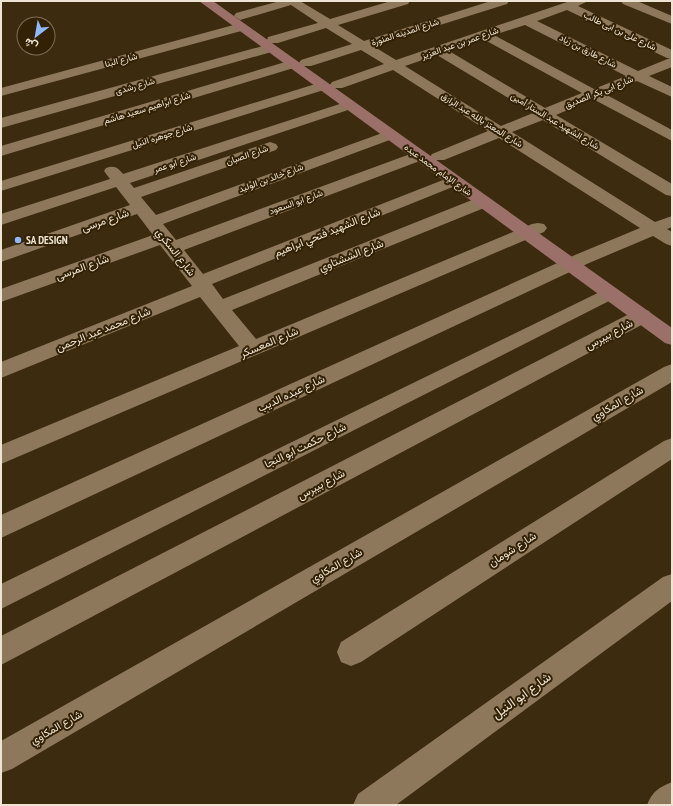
<svg xmlns="http://www.w3.org/2000/svg" width="673" height="806" font-family="'PT Sans Narrow',Vazirmatn,sans-serif">
<style>
.lines{fill:none;stroke-linecap:round;stroke-linejoin:round}
.street{fill:#8d785b;fill-rule:evenodd}
.secondary{fill:#9a7069;fill-rule:evenodd}
.poi-dot{fill:#8fb8fd;stroke:#332105;stroke-width:1.5}
.labels{text-anchor:middle;stroke-width:4;stroke-linejoin:round;paint-order:stroke}
.far-street-label{font-size:9px;fill:#efe4d3;stroke:#332105}
.street-label{font-size:11px;fill:#efe4d3;stroke:#332105}
.poi-label{font-size:11px;font-weight:bold;fill:#efe4d3;stroke:#332105;text-anchor:start}
.near-street-label{font-size:13px;fill:#efe4d3;stroke:#332105}
</style>
<rect width="100%" height="100%" fill="#3d2b0f"/>
<g class="lines">
<path class="street" d="M280,1H300L330,19L391,1H410L408,4L338,25L364,41L491,1H509L507,4L373,46L396,60L570,1H588L578,6L672,50V67L649,76L672,87V97L637,81L605,94L672,130V141L593,99L556,115L672,184V196L666,195L543,120L512,132L655,222L672,216V227L667,229L672,232V246L666,244L653,236L589,263L1,538V515L575,255L640,228L499,138L444,160H432L430,157L432,154L488,131L393,70L342,88H332L330,85L332,82L384,64L361,50L311,66H301L299,63L301,60L352,44L326,28L278,43H268L267,40L268,37L318,23L291,5L240,20L234,16L236,13ZM567,10L667,58H670L638,71L537,21ZM525,25L626,76L594,89L494,35ZM483,39L582,93L545,108L449,51ZM437,55L533,113L501,126L405,66Z
M621,1H637L672,16V24L623,4Z
M241,23L247,27L245,30L1,96V88Z
M270,44L277,48L275,51L1,128V118Z
M292,60L297,61L299,64L297,67L1,156V146Z
M322,82L327,83L329,86L327,89L1,191V181Z
M349,101L354,102L356,105L354,108L130,183L134,188L270,142L276,144L278,147L276,150L141,197L156,215L385,132H395L398,135L395,138L163,224L176,240L413,153H425L427,156L425,159L184,250L203,274L448,178L454,176L460,178L462,181L460,184L212,284L223,299L477,198L483,197L489,198L491,202L489,206L232,310L256,339L532,224L538,223L544,224L547,228L544,232L1,464V445L239,346L200,297L1,378V362L192,286L160,245L1,302V289L153,235L137,214L1,262V250L130,205L116,187L1,225V214L110,179L104,171L106,168C115,165 118,168 123,174Z
M610,287L617,289L620,293L617,297L1,609V584Z
M642,309L649,311L652,316L649,321L1,665V636L635,311Z
M672,364V382L12,769L1,773V741L664,367Z
M672,438V459L361,662L351,666L341,662L337,652L341,642L664,441Z
M672,574V601L396,805H353L358,794L663,577Z
M672,782V805H647C652,792 659,787 672,782Z"/>
<path class="secondary" d="M199,1H213L672,328V345L665,343Z"/>
</g>
<circle class="poi-dot" cx="18" cy="240" r="4"/>
<g class="labels">
<g class="far-street-label">
<text transform="translate(620 31) rotate(25)" y="3">شارع على بن ابى طالب</text>
<text transform="translate(405 32) rotate(-18)" y="3">شارع المدينه المنورة</text>
<text transform="translate(460 43) rotate(-19)" y="3">شارع عمر بن عبد العزيز</text>
<text transform="translate(588 51) rotate(27)" y="3">شارع طارق بن زياد</text>
<text transform="translate(121 60) rotate(-15)" y="3">شارع البنا</text>
<text transform="translate(135 86) rotate(-16)" y="3">شارع رشدى</text>
<text transform="translate(599 92) rotate(-22)" y="3">شارع ابى بكر الصديق</text>
<text transform="translate(147 108) rotate(-17)" y="3">شارع ابراهيم سعيد هاشم</text>
<text transform="translate(482 120) rotate(32)" y="3">شارع المعتز بالله عبد الرازق</text>
<text transform="translate(555 121) rotate(31)" y="3">شارع الشهيد عبد الستار أمين</text>
<text transform="translate(162 136) rotate(-17)" y="3">شارع جوهره النيل</text>
<text transform="translate(247 155) rotate(-19)" y="3">شارع الصبان</text>
<text transform="translate(175 163) rotate(-18)" y="3">شارع ابو عمر</text>
<text transform="translate(438 170) rotate(36)" y="3">شارع الإمام محمد عبده</text>
<text transform="translate(271 178) rotate(-20)" y="3">شارع خالد بن الوليد</text>
<text transform="translate(296 202) rotate(-20)" y="3">شارع ابو السعود</text>
</g>
<g class="street-label">
<text transform="translate(105 220) rotate(-19)" y="4">شارع مرسى</text>
<text transform="translate(327 232) rotate(-22)" y="4">شارع الشهيد فتحي ابراهيم</text>
<text transform="translate(176 252) rotate(52)" y="4">شارع السكري</text>
<text transform="translate(351 255) rotate(-22)" y="4">شارع الششتاوي</text>
<text transform="translate(82 267) rotate(-20)" y="4">شارع المرسى</text>
<text transform="translate(103 329) rotate(-22)" y="4">شارع محمد عبد الرحمن</text>
<text transform="translate(609 334) rotate(-28)" y="4">شارع بيبرس</text>
<text transform="translate(269 342) rotate(-23)" y="4">شارع المعسكر</text>
<text transform="translate(291 393) rotate(-25)" y="4">شارع عبده الديب</text>
<text transform="translate(617 403) rotate(-30)" y="4">شارع المكاوي</text>
<text transform="translate(305 445) rotate(-26)" y="4">شارع حكمت ابو النجا</text>
<text transform="translate(321 484) rotate(-28)" y="4">شارع بيبرس</text>
<text transform="translate(512 549) rotate(-33)" y="4">شارع شومان</text>
<text transform="translate(336 565) rotate(-30)" y="4">شارع المكاوي</text>
<text transform="translate(56 727) rotate(-30)" y="4">شارع المكاوي</text>
</g>
<g class="poi-label">
<text x="26" y="244">SA DESIGN</text>
</g>
<g class="near-street-label">
<text transform="translate(521 695) rotate(-36)" y="5">شارع ابو النيل</text>
</g>
</g>
<rect width="673" height="806" fill="none" stroke="#efe4d3" stroke-width="4"/>
<g transform="translate(36 36) rotate(211)"><circle r="19" fill="#332105" stroke="#7e6f57"/>
<path d="M0-3L7 15L0 10L-7 15Z" fill="#8fb8fd"/>
<text y="-6" font-size="11" font-weight="bold" text-anchor="middle" fill="#efe4d3">ش</text>
</g>
</svg>
